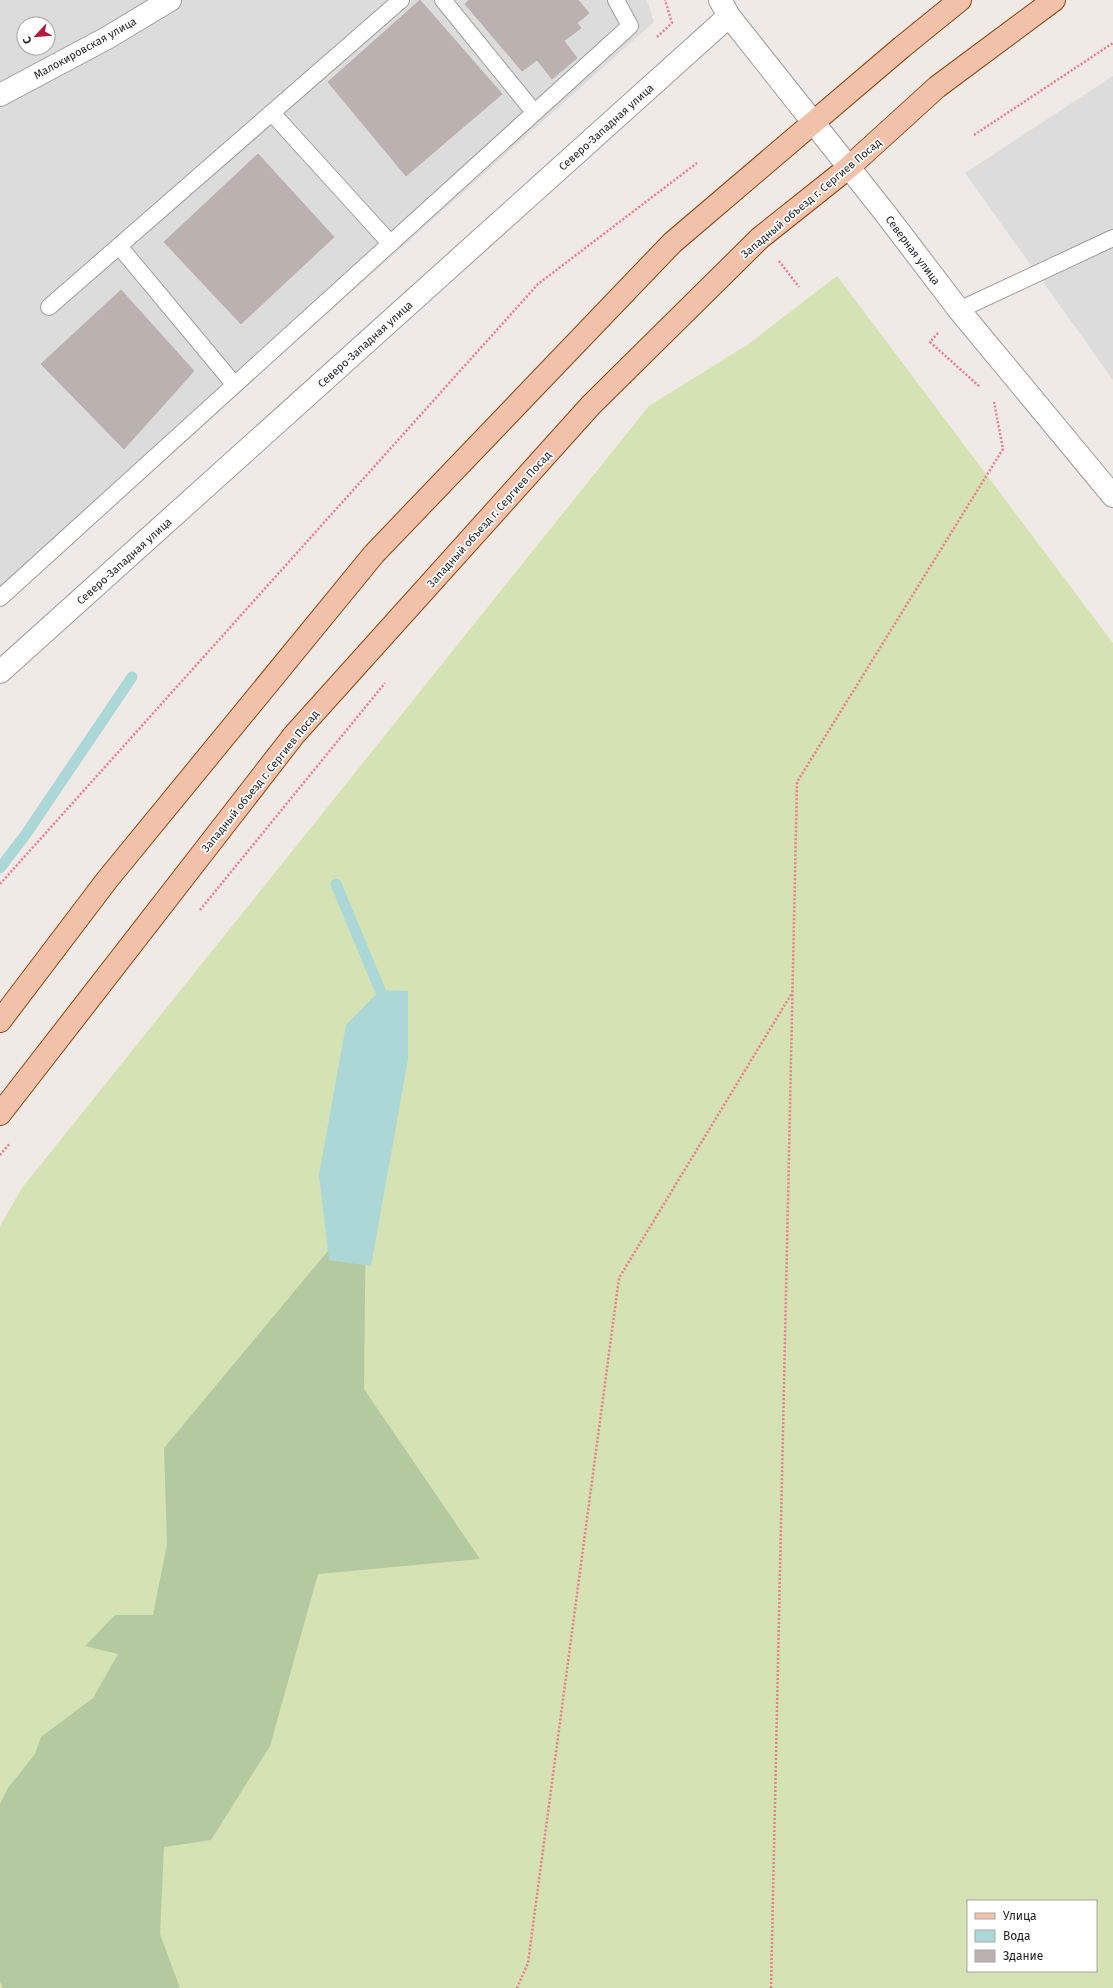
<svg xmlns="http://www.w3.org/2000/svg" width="1113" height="1988" font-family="'Fira Sans',sans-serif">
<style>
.residential{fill:#dddcdc;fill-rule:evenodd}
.grass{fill:#d5e2b3;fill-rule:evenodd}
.forest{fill:#b5c9a0}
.water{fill:#acd7d7}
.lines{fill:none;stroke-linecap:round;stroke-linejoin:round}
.stream{stroke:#acd7d7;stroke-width:11}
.building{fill:#bbb2b0;stroke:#beafab}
.service-casing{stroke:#9c9c9c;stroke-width:18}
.minor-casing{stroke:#9c9c9c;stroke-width:24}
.primary-casing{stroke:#884612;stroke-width:24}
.path{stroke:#e97d8b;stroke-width:2.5;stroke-dasharray:2 2;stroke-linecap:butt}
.service{stroke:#fff;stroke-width:16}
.minor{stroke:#fff;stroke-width:22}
.primary{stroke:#f1c2a9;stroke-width:22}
.labels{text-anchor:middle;stroke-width:3.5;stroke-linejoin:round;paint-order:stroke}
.street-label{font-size:11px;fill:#1f1f1f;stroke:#fff}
</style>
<rect width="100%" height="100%" fill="#efeae6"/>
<path class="residential" d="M0,0H647L654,22L0,606ZM24,24H48V48H24Z
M1113,76V380L965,173Z"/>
<path class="grass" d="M837,276L1113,643V1988H0V1226L22,1188L649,406L747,345ZM968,1901H1096V1971H968Z"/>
<path class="forest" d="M366,1205L364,1389L480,1559L318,1574L270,1746L211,1840L164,1847L160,1934L180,1988H3L0,1982V1804L8,1788L35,1754L41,1737L93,1698L118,1654L85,1646L115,1615H153L167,1544L164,1448Z"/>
<path class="water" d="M380,990L408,991V1059L371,1266L329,1260L319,1175L346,1025Z"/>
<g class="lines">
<path class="stream" d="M0,868L26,834L132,677
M336,884L380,990"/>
</g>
<path class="building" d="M420,0L502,94L406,176L328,82Z
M469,0H578L589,13L577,23L581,28L564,41L577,58L552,79L537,60L522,71L465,4Z
M258,154L334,237L241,324L164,242Z
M121,290L194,371L124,449L41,364Z"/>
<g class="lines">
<defs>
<path id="service" d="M443,0L534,112
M272,113L390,243
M119,246L234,384
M49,307L401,0
M959,310L1113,238
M0,598L630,26L616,0"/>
<path id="minor" d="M720,0L729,16L885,213L959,310L1113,496
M0,95L107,38L170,0
M0,672L729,16"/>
<path id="primary" d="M0,1021L107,880L374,554L672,243L902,47L960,0
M0,1114L294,735L591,405L760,238L848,168L937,87L1054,0"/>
</defs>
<use href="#service" class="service-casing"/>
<use href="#minor" class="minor-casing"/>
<use href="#primary" class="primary-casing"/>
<path class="path" d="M657,37L672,23L665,0
M974,135L1113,43
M779,261L799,287
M938,333L930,342L980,387
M0,884L538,284L697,163
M200,910L385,683
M0,1155L10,1143
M517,1988L528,1963L619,1278L792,993
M771,1988L797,782L1003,449L994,402"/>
<use href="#service" class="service"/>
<use href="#minor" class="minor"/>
<use href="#primary" class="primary"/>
</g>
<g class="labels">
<g class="street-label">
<text transform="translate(85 48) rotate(-29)" y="4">Малокировская улица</text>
<text transform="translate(606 127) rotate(-42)" y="4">Северо-Западная улица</text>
<text transform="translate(811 198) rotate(-40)" y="4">Западный объезд г. Сергиев Посад</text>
<text transform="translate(913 250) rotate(53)" y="4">Северная улица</text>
<text transform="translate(365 344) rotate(-42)" y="4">Северо-Западная улица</text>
<text transform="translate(489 519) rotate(-48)" y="4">Западный объезд г. Сергиев Посад</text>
<text transform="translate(124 561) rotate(-42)" y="4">Северо-Западная улица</text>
<text transform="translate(260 781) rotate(-51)" y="4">Западный объезд г. Сергиев Посад</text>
</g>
</g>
<rect x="967" y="1900" width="130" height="72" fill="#ffffff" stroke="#a5a5a5"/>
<rect x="975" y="1913" width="20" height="6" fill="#f1c2a9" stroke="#a5a5a5"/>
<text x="1003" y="1920" font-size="12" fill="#1f1f1f">Улица</text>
<rect x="975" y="1930" width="20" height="12" fill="#acd7d7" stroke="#a5a5a5"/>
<text x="1003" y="1940" font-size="12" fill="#1f1f1f">Вода</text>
<rect x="975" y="1950" width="20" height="12" fill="#bbb2b0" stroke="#a5a5a5"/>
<text x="1003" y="1960" font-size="12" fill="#1f1f1f">Здание</text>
<g transform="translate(36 36) rotate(244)"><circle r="19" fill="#ffffff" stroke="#a5a5a5"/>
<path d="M0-3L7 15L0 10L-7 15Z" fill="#b5193c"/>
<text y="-6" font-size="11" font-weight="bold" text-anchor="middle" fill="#1f1f1f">С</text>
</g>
</svg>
